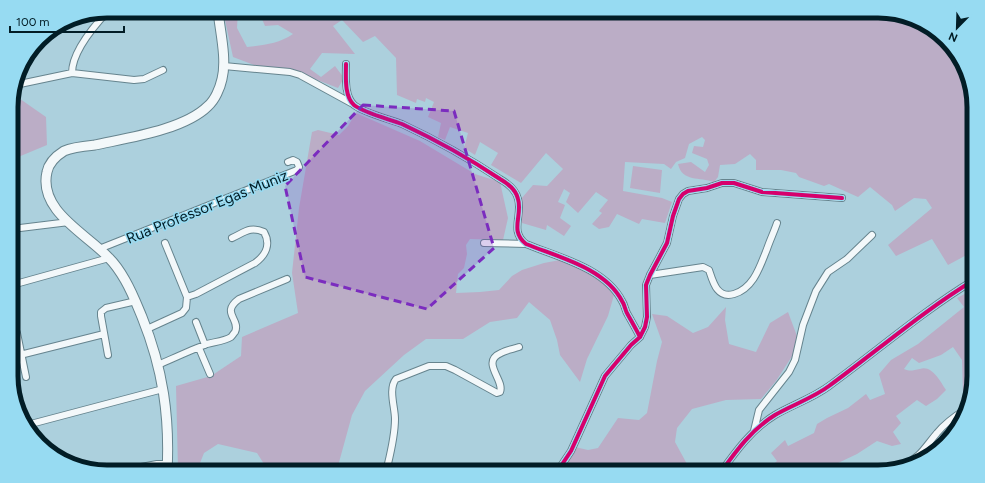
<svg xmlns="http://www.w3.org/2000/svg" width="985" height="483" font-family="Figtree,sans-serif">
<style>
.green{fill:#bbadc6}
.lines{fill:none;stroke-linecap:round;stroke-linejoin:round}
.minor-casing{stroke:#66848e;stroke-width:8}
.secondary-casing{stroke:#66848e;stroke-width:11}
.minor{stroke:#f3f8fa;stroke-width:6}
.secondary{stroke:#f3f8fa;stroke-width:9}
.cycleway-casing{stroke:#97dbf2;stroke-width:6}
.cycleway{stroke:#d6006c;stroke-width:4}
.marked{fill:#7b2cbf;fill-opacity:0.2;stroke:#7b2cbf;stroke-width:3;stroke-dasharray:8 5;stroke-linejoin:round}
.labels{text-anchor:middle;stroke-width:3;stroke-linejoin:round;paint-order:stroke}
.street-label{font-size:15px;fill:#021d26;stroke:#97dbf2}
.rim{fill:none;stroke:#021d26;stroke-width:5}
</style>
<rect width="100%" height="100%" fill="#acd0dd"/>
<path class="green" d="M223,11H238L237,28L247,47C264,45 278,44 293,34L278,25L265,26L259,12L263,11H878L920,21L954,49L973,95L974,251L948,265L932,239L896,256L888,245L932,208L926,199L914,198L895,211L892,205L870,187L858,197L829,184L824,186L799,177L796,173L781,170H756V160L750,154L735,164L720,165L718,177L714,182C700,177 682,182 678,164L691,162L705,172L709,165L707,159L692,153L694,146L703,147L705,140L702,137L689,144L685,158L676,162L671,169L664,164L625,162L623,191L662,198L672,202L665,223L642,219L639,224L617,214L609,227L599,229L592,224L602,213L599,211L608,200L596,192L578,213L566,202L570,193L564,189L558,202L565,205L560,218L571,226L564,236L547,225L546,230L522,223L521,199L533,185L547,186L563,169L546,153L521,183L491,165L498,153L480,142L475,155L464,148L468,133L450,127L445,140L438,137L441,123L428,117L434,102L426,98L425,102L417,99L416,103L397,95L396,58L375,36L363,42L342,20L333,26L355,54L322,53L310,69L321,77L335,66L344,78L338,88L307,76L262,68L233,57Z
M13,94L46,117L47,145L11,160V101Z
M356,113L420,141L475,174L500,182L508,218L503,240L470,239L466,245L467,254L464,268L458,274L456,293L480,292L499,290L512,276L522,270L544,263L560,260L595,274L614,295L608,316L587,359L580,382L560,355L557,340L550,320L529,302L517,318L490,322L463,339H426L404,355L365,391L352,415L338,466L339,472H259L264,464L257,453L218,444L204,453L200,463L178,469L176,386L211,376L241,356L242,337L298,313L292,273L299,208L312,132L318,130L339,135L348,126Z
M633,166L662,170L660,193L630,188Z
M974,289V376L969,399L963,394L962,360L953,347L941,355L919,363L912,358L904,369C911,372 913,370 920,369C932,365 940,381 946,390L937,399L926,406L917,400L896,416L901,423L893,432L901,444L892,446L877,441L857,454L819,472H764L777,461L771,453L785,440L788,446L814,433L817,424L827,418L848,408L866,394L870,400L885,394L879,374L891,360L918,344L964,307L957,298Z
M726,307L725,320L729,344L756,352L770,323L788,312L800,344L776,381L761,399L726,400L692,409L677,428L675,442L687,464L681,472H669L661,468L633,464L617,472H573L566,468L575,447L588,450L598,448L618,418L639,420L647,413L657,361L662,342L652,314L667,316L693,333L708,327Z"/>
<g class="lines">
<defs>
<path id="minor" d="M346,64C346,76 344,96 354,105C364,113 389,119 402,124C434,139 470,159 500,179C507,183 516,190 518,199C523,215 509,231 526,244C558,257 605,268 622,301C625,305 625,311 628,315C632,322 636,329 640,337
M224,66L290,72L300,75L353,104
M72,73C72,52 94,26 108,11
M15,85L72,73L134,80L144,79L163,70
M12,229L69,222
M484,243L526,244
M99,249L297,170L299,167L297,162L293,160L288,162
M650,275L703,267L709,270C713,282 717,299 734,294C754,288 760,266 767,249C770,240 774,232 777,223
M12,285L109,258
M187,297L196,294L255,263C266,255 271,244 264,232C250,226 245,232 232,238
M196,322L205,345
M147,329L182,313L186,308L187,297L165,243
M17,333L26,377
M199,348L210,374
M108,355L101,316V312L106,308L136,301
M12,357L104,334
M158,365C174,358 191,350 207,344C214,342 225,341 231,337C232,336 234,333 235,332C241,319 220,313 239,299L287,279
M12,379V380
M27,425L163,389
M754,431L759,410L789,372L795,360L803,325L816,291L828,272L847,259L872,235
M902,466C921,457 924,448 937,433C945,423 955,416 966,409
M115,472L157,464H167
M386,472C390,455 395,437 395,419C395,407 388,389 396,379L429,366H446L455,370L497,393L500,392C505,380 480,362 501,353C506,350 513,349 519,347
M557,472L571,451L605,376L631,345L640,337L645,327L647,317L646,285L650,275L667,243L673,216L679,199L683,194L688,191L707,188L722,183H734L762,192L842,198
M721,472C736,451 752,429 775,415C792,405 813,398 829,386C877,351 923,311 974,280"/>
<path id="secondary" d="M167,472C170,417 163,369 142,317C137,305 132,292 125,280C121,273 115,264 109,258C87,234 38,211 47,172C49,162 56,156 64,151C73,147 85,146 95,145C127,138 184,130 208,106C215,100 220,88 222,79C227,59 220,31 218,11"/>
</defs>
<use href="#minor" class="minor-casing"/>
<use href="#secondary" class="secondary-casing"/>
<use href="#minor" class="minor"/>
<use href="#secondary" class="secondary"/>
<defs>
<path id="cycleway" d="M346,64C346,76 344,96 354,105C364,113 389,119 402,124C434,139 470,159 500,179C507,183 516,190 518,199C523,215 509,231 526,244C558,257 605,268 622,301C625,305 625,311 628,315C632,322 636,329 640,337
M557,472L571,451L605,376L631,345L640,337L645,327L647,317L646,285L650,275L667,243L673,216L679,199L683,194L688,191L707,188L722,183H734L762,192L842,198
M721,472C736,451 752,429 775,415C792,405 813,398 829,386C877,351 923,311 974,280"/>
</defs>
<use href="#cycleway" class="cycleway-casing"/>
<use href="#cycleway" class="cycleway"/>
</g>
<path class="marked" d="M363,105L454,111L494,248L427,309L305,277L285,186Z"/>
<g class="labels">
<g class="street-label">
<text transform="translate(207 207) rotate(-22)" y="5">Rua Professor Egas Muniz</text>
</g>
</g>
<path d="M0 0H985V483H0ZM107 18H878A89 89 0 0 1 967 107V376A89 89 0 0 1 878 465H107A89 89 0 0 1 18 376V107A89 89 0 0 1 107 18Z" fill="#97dbf2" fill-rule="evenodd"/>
<path class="rim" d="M107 18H878A89 89 0 0 1 967 107V376A89 89 0 0 1 878 465H107A89 89 0 0 1 18 376V107A89 89 0 0 1 107 18Z"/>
<g transform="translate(957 28) rotate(203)" stroke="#97dbf2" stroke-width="3" paint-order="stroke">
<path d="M0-3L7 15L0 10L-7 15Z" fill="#021d26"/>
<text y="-6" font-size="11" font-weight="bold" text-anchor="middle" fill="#021d26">N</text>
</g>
<path d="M10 26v6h114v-6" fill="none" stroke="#021d26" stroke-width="2"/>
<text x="16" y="26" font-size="12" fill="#021d26" stroke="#97dbf2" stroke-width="3" paint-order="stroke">100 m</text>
</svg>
